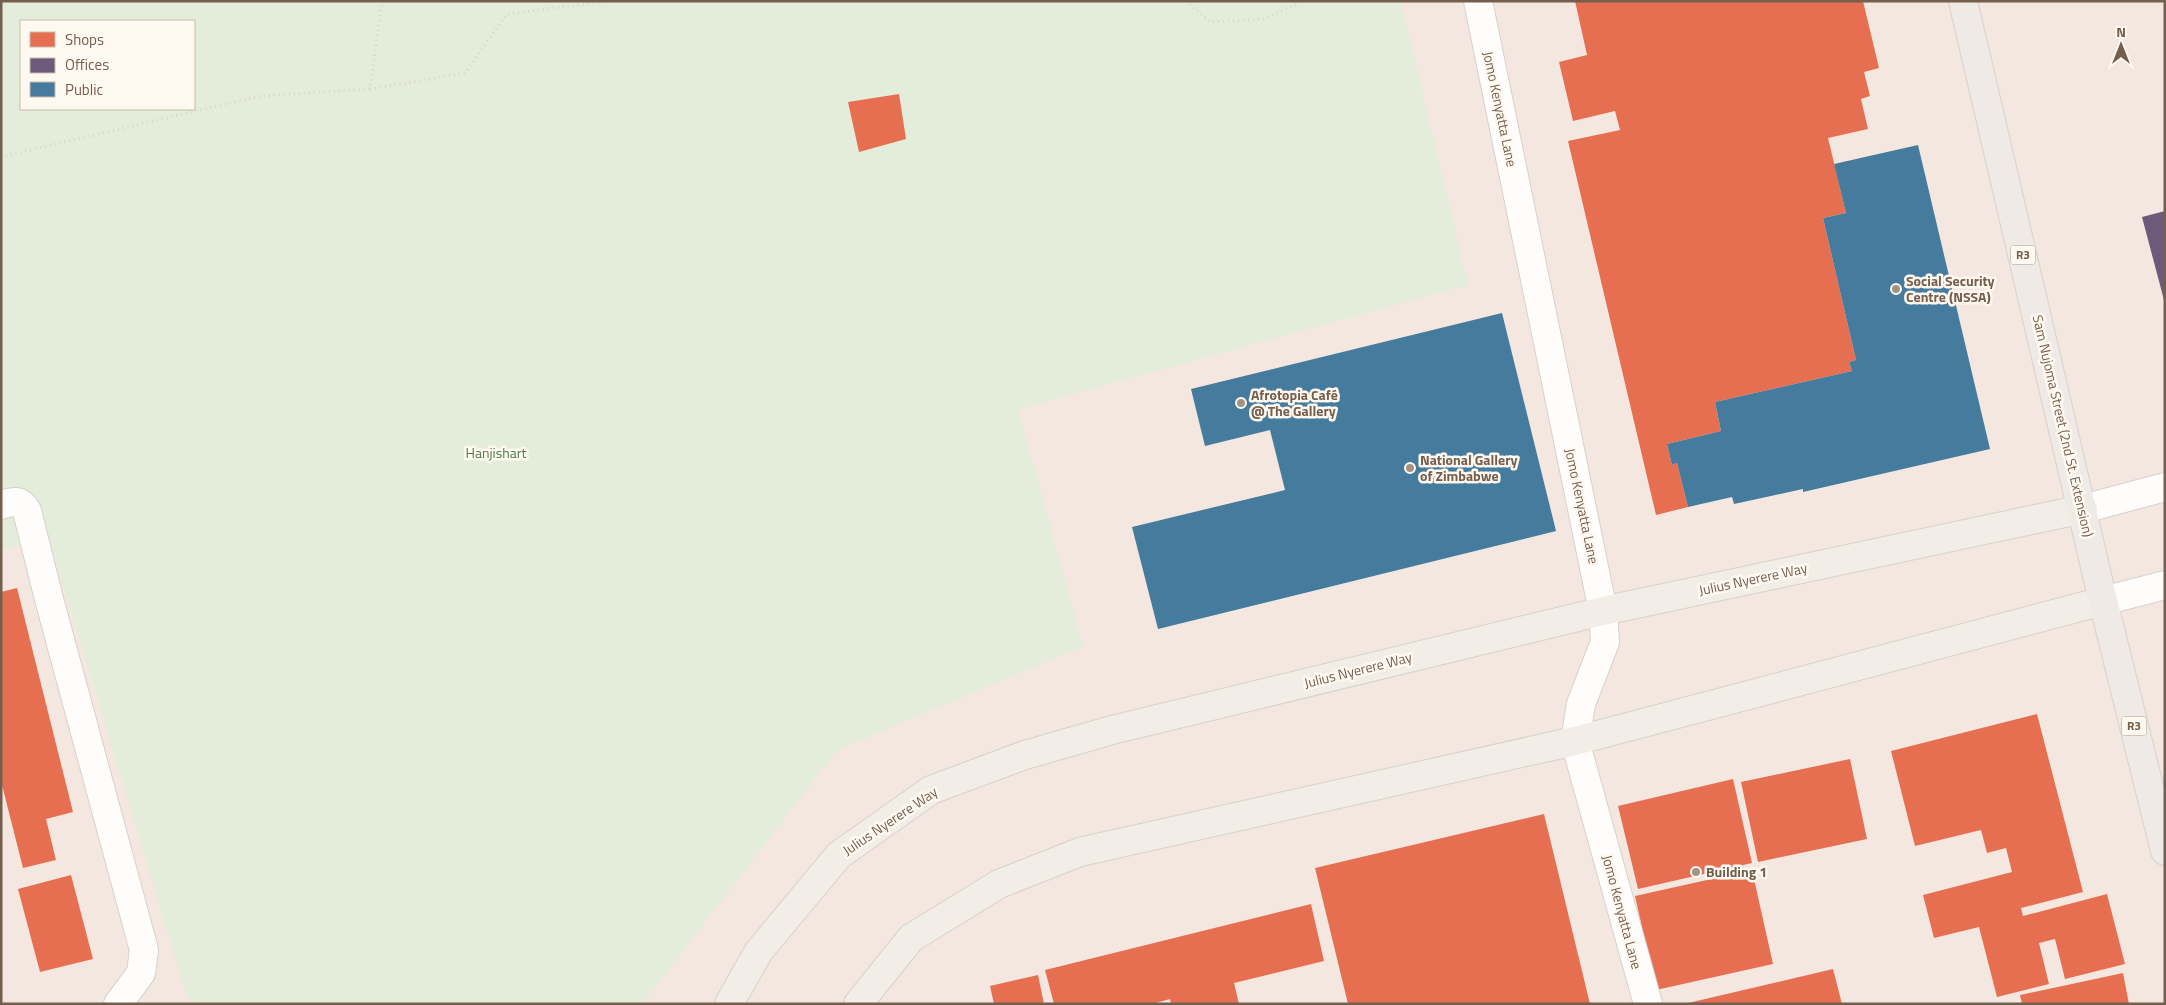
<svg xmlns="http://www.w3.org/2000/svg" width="2166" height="1005" font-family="'Titillium Web',sans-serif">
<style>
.commercial{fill:#f4e7df;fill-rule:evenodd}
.green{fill:#e3edd9;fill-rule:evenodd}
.shops{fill:#e76f51}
.offices{fill:#6d597a}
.public{fill:#457b9d}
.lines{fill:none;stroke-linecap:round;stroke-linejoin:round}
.minor-casing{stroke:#d7d1cb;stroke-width:30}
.major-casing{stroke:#d8d1cb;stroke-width:30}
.highway-casing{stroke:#d8d1cb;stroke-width:30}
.path{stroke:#dad4cf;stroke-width:3;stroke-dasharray:1 4;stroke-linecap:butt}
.minor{stroke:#fefdfc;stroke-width:28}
.major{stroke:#f2eee7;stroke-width:28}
.highway{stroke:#f0eae6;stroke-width:28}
.poi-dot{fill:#a29286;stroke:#fef9f0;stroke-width:2}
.labels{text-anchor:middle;stroke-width:5;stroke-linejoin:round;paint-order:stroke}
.shield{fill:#fef9f0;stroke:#9d8c7f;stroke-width:1}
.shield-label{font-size:12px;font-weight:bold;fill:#745e4e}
.street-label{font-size:14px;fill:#745e4e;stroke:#fef9f0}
.poi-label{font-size:14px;font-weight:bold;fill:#745e4e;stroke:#fef9f0;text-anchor:start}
.park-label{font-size:14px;fill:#537847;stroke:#fef9f0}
</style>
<rect width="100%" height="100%" fill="#f7f4ed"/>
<path class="commercial" d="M1,1H2165V1004H1ZM21,21H194V109H21Z"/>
<path class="green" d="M1,1H1401L1468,285L1018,409L1083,646L837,750L642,1004H200L187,997L49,538L1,550ZM21,21H194V109H21Z"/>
<path class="shops" d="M1575,1H1863L1879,68L1864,72L1870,96L1861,99L1868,129L1828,138L1846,213L1823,218L1856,360L1849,362L1852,371L1715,402L1721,431L1667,444L1672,465L1677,463L1688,507L1656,515L1568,141L1620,130L1615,111L1573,121L1559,62L1587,55Z
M899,94L906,139L859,152L848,102Z
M17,588L73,812L46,819L56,860L23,868L1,781V592Z
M2037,714L2083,892L2021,908L2023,916L2107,894L2125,964L2065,979L2055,939L2039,943L2049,984L1997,997L1979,927L1934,938L1923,895L2012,872L2006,848L1987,853L1981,830L1915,846L1891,751Z
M1850,759L1867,839L1758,862L1741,782Z
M1733,779L1752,863L1638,889L1618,806Z
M1544,814L1590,1004H1348L1315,868Z
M1752,870L1773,964L1656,990L1635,896Z
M71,875L93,959L40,972L18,889Z
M1311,904L1324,961L1234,983L1239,1004H1171L1170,999L1152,1004H1054L1045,970Z
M1833,969L1842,1004H1689L1688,1003Z
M2123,973L2129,1004H2022L2020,995Z
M1038,975L1044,1004H994L990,986Z"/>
<path class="offices" d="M2165,211V300H2164L2142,217Z"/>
<path class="public" d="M1918,145L1990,449L1803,492V489L1734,504L1732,497L1688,507L1677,463L1672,465L1667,444L1721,431L1715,402L1852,371L1849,362L1856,360L1823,218L1846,213L1834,164Z
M1502,313L1556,531L1158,629L1132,527L1285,490L1270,430L1205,446L1191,389Z"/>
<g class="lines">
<defs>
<path id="minor" d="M1478,1L1603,611L1605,642L1581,704L1575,741L1648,1004
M1,505C13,501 20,499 27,511L49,599L144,950L141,973L118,1004
M2083,509L2165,487
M2103,601L2165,585"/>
<path id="major" d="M729,1004L759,951L839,855L931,790L1025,755L1112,730L1603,611L2083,509
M858,1004L911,938L999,884L1080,852L1575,741L2103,601"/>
<path id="highway" d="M1963,1L2103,601L2165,851"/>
</defs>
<use href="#minor" class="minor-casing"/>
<use href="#major" class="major-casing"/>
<use href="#highway" class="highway-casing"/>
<path class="path" d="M1186,1L1210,22L1264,19L1303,1
M370,89L465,73L507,14L608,1
M1,149L3,157
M1,157L260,96L370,89L382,1"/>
<use href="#minor" class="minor"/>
<use href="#major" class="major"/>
<use href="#highway" class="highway"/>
</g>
<g class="poi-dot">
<circle cx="1896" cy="289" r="5"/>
<circle cx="1241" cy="403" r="5"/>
<circle cx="1410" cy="468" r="5"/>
<circle cx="1696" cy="872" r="5"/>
</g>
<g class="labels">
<g class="shield">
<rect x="2010.5" y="245.5" width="25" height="19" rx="4"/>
<rect x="2121.5" y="716.5" width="25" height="19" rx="4"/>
</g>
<g class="shield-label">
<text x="2023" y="259">R3</text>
<text x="2134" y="730">R3</text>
</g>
<g class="street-label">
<text transform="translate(1500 109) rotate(78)" y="5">Jomo Kenyatta Lane</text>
<text transform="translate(2063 426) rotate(77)" y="5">Sam Nujoma Street (2nd St. Extension)</text>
<text transform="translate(1582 506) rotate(78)" y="5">Jomo Kenyatta Lane</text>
<text transform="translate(1753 579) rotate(-12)" y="5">Julius Nyerere Way</text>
<text transform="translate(1358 670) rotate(-14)" y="5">Julius Nyerere Way</text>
<text transform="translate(890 821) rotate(-34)" y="5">Julius Nyerere Way</text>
<text transform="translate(1622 912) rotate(75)" y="5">Jomo Kenyatta Lane</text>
</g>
<g class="poi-label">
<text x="1906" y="286">Social Security<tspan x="1906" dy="16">Centre (NSSA)</tspan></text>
<text x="1251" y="400">Afrotopia Café<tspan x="1251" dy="16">@ The Gallery</tspan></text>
<text x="1420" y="465">National Gallery<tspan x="1420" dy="16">of Zimbabwe</tspan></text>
<text x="1706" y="877">Building 1</text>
</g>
<g class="park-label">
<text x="496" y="458">Hanjishart</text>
</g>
</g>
<rect width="2166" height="1005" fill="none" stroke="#745e4e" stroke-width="5"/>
<rect x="20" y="20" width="175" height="90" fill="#fef9f0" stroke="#c7bbaf"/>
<rect x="30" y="32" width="25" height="15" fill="#e76f51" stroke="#c7bbaf"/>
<text x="65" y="45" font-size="15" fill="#745e4e">Shops</text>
<rect x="30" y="58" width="25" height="15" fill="#6d597a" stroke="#c7bbaf"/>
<text x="65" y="70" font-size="15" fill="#745e4e">Offices</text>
<rect x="30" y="82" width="25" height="15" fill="#457b9d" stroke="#c7bbaf"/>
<text x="65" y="95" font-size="15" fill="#745e4e">Public</text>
<g transform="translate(2121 45)" stroke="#fef9f0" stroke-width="4" paint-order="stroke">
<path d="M0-4L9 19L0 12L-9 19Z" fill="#745e4e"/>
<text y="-8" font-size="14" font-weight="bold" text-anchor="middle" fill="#745e4e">N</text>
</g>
</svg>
